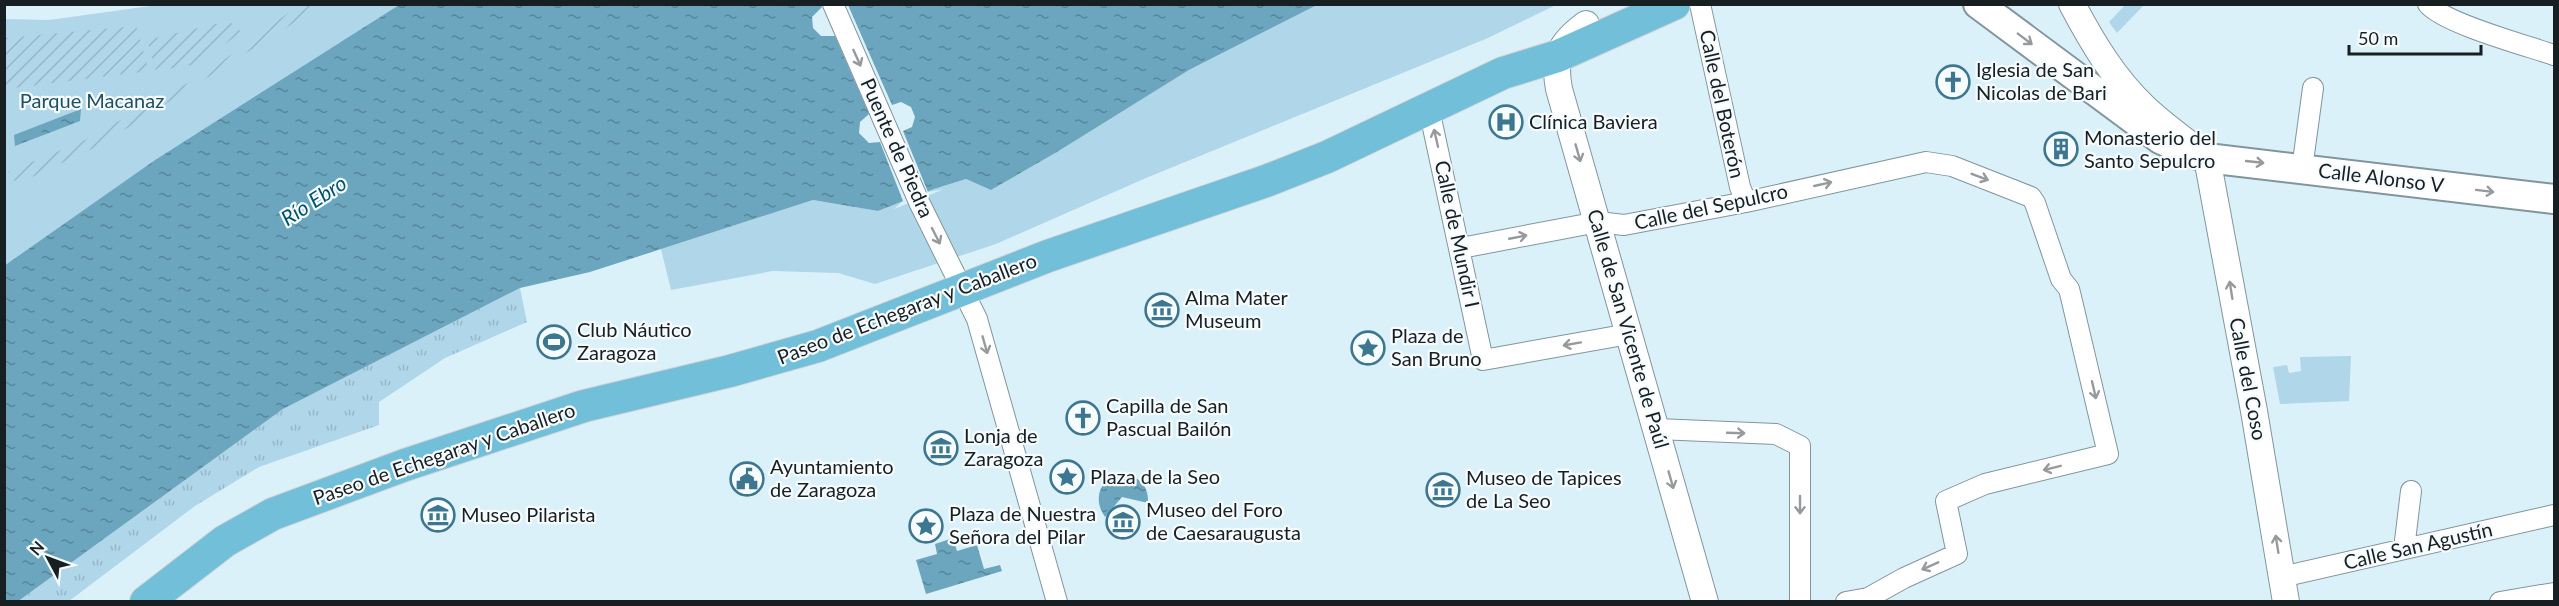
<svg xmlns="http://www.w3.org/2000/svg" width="2559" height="606" font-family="Lato,sans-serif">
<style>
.grass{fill:url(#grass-tufts)}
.park{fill:#afd6e9}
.garden{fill:url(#garden-furrows)}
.water{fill:url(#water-ripples)}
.pier{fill:#dbf1fa}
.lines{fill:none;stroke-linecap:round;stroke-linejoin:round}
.minor-casing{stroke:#82959e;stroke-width:22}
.tertiary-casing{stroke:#82959e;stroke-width:28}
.secondary-casing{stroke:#82959e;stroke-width:32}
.primary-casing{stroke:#d1d2d3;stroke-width:34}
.minor{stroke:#fff;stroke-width:20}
.tertiary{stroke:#fff;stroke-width:26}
.secondary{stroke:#fff;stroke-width:28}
.primary{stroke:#72bfd9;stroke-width:32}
.oneway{stroke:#979a9c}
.labels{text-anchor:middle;stroke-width:4.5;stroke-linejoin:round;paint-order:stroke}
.poi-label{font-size:20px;fill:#171f22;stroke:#f6fbfd;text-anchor:start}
.park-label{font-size:20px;fill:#1e4f62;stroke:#f6fbfd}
.street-label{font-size:20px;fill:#171f22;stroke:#f6fbfd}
.water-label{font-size:21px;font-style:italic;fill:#00536e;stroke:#f6fbfd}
</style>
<defs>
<pattern id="grass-tufts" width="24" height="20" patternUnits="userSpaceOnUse" patternTransform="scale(1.5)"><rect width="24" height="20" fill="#afd6e9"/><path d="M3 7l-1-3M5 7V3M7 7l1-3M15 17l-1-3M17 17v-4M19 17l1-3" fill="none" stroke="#96b7c8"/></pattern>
<pattern id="garden-furrows" width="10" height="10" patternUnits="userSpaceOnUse" patternTransform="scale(1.5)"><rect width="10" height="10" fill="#afd6e9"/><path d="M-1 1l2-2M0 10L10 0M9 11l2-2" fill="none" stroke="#96b7c8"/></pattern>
<pattern id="water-ripples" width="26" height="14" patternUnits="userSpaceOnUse" patternTransform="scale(1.5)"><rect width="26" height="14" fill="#6ba5be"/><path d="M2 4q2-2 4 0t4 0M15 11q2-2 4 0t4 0" fill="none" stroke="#57869a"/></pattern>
</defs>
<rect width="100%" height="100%" fill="#dbf1fa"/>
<path class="grass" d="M520,288L527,322L445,358L379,402V425L259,467L195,506L69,601L17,602L283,409Z"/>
<path class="park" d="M165,4L399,5L155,160L5,266V19L49,20Z
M2126,4L2144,5L2117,33L2109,22Z
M1317,5H1556L1488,38L1146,178L996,244L875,284L838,273L773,271L671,290L661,249L813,200L878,211L934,189L966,179L991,190L1057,152L1189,70Z
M2351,356L2349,401L2280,404L2273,367L2287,365L2289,373L2301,371L2300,357Z"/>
<path class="garden" d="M299,5H322L102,144L17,184L8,172L83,141L206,73Z
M229,21L241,32L198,64L156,71L147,40Z
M136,26L149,71L5,89V38Z"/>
<path class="water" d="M399,5H1317L1189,70L1057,152L991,190L966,179L934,189L878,211L813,200L590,272L520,288L283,409L17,602L4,601V266L155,160Z
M81,109L80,121L15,146L14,135Z
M1121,474C1139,475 1149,486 1148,503L1122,497L1105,517C1092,498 1100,479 1121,474Z
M953,538L957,551L977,545L984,569L1000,565L1002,571L926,594L916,560L937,554L935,544Z"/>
<path class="pier" d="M821,5H848L892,105L901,102L911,107L915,117L912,127L903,131L928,192L944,189L894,209L903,201L880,142L869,143L859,133L860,122L869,114L835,36H821L813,28L812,17L822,7Z"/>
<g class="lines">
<defs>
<path id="minor" d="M833,4L919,202L977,319L1057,602
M1700,4L1740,187L1746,202
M2428,4C2443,23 2528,46 2554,55
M1429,109L1483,360L1629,334
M2302,169L2313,88
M1461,248L1598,222L1624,225L1746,202L1926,162L1952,166L2031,197L2035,203L2061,279L2069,289L2071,297L2108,454L1985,484L1946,501L1957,554L1904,578L1868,598L1846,602
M1657,429L1776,434L1800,446V602
M2404,549L2411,491
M2282,577L2554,515
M2500,602L2554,593"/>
<path id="tertiary" d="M2072,4C2092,42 2114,79 2145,108C2164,126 2186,141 2207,158L2254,411L2286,602
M1586,24C1560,43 1553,57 1559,89L1705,602"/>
<path id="secondary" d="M1978,4L2160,139L2188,152L2207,158L2554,199"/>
<path id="primary" d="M146,602L225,541L273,514L405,465L584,406L730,371L818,346L1048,256L1266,181L1327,157L1503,73L1558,56L1674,4"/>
</defs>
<use href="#minor" class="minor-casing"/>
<use href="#tertiary" class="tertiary-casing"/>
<use href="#secondary" class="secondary-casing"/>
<use href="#primary" class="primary-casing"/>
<use href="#minor" class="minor"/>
<use href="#tertiary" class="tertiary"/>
<use href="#secondary" class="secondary"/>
<use href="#primary" class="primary"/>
</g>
<defs><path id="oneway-shaft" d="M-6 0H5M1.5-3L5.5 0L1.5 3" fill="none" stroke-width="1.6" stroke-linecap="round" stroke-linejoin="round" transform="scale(1.5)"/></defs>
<g class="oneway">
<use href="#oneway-shaft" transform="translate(2025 39) rotate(37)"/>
<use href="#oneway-shaft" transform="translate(857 58) rotate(66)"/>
<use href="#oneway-shaft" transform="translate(1436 138) rotate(-103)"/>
<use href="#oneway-shaft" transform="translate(1578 153) rotate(74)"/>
<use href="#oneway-shaft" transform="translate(2255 162) rotate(6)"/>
<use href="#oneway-shaft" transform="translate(1980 177) rotate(21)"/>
<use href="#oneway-shaft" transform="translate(1823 184) rotate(-13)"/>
<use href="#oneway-shaft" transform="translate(2485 191) rotate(7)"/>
<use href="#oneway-shaft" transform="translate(936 236) rotate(63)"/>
<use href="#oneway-shaft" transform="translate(1518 237) rotate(-11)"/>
<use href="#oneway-shaft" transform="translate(2231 290) rotate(-99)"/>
<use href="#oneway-shaft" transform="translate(1572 344) rotate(170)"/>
<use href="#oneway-shaft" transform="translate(985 345) rotate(74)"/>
<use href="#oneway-shaft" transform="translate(2094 390) rotate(77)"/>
<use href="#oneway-shaft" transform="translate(1736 433) rotate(2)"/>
<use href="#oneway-shaft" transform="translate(2052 468) rotate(166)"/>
<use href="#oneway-shaft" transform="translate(1671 480) rotate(74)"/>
<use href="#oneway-shaft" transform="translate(1800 505) rotate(90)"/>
<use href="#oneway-shaft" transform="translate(2277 544) rotate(-99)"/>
<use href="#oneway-shaft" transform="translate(1930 566) rotate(156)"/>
</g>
<defs>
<symbol id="church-ring" viewBox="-11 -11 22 22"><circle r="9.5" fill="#f6fbfd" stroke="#3c778f" stroke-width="1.5"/><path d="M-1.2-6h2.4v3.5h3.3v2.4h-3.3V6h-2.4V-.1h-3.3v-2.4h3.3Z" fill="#3c778f"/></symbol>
<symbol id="hospital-ring" viewBox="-11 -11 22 22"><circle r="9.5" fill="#f6fbfd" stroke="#3c778f" stroke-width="1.5"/><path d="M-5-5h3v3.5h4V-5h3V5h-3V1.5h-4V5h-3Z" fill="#3c778f"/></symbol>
<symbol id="building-ring" viewBox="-11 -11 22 22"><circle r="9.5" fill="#f6fbfd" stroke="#3c778f" stroke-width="1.5"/><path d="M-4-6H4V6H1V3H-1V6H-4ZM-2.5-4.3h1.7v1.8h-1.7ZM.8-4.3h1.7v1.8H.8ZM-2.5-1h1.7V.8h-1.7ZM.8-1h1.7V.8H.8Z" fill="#3c778f"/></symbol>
<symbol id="museum-ring" viewBox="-11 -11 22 22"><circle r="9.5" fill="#f6fbfd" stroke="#3c778f" stroke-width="1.5"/><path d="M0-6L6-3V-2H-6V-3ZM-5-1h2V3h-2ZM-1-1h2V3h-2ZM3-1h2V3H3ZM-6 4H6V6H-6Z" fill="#3c778f"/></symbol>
<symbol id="stadium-ring" viewBox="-11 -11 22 22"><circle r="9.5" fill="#f6fbfd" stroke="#3c778f" stroke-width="1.5"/><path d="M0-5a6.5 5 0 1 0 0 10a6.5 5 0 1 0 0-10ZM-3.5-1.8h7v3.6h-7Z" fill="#3c778f"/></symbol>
<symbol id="sight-ring" viewBox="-11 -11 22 22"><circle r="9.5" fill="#f6fbfd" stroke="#3c778f" stroke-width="1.5"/><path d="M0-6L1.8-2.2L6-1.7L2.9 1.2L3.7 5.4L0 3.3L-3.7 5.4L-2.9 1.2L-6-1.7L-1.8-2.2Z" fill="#3c778f"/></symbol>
<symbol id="civic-ring" viewBox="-11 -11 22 22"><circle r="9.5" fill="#f6fbfd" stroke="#3c778f" stroke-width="1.5"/><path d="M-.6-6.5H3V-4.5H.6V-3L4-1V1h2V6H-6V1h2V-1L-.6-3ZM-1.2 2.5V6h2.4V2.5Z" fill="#3c778f"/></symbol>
</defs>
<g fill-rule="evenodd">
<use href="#church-ring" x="1934" y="63" width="38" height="38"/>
<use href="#hospital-ring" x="1487" y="103" width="38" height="38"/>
<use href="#building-ring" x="2042" y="130" width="38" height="38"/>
<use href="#museum-ring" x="1143" y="291" width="38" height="38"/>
<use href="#stadium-ring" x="535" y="323" width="38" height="38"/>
<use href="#sight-ring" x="1349" y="329" width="38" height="38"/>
<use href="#church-ring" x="1064" y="399" width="38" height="38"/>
<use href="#museum-ring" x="922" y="429" width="38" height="38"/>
<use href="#sight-ring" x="1048" y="458" width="38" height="38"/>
<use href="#civic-ring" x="728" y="460" width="38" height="38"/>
<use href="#museum-ring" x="1424" y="471" width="38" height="38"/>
<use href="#museum-ring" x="419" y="496" width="38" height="38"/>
<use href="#museum-ring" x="1104" y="503" width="38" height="38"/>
<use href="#sight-ring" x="907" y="507" width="38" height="38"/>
</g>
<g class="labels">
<g class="poi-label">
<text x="1976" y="77">Iglesia de San<tspan x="1976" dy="23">Nicolas de Bari</tspan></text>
<text x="1529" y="129">Clínica Baviera</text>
<text x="2084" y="145">Monasterio del<tspan x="2084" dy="23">Santo Sepulcro</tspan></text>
<text x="1185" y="305">Alma Mater<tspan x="1185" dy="23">Museum</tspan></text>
<text x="577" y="337">Club Náutico<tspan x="577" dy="23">Zaragoza</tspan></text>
<text x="1391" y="343">Plaza de<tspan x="1391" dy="23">San Bruno</tspan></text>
<text x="1106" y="413">Capilla de San<tspan x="1106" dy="23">Pascual Bailón</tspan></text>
<text x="964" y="443">Lonja de<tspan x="964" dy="23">Zaragoza</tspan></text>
<text x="770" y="474">Ayuntamiento<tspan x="770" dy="23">de Zaragoza</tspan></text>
<text x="1090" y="484">Plaza de la Seo</text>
<text x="1466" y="485">Museo de Tapices<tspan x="1466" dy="23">de La Seo</tspan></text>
<text x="1146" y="517">Museo del Foro<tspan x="1146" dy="23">de Caesaraugusta</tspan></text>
<text x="949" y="521">Plaza de Nuestra<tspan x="949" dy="23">Señora del Pilar</tspan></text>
<text x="461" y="522">Museo Pilarista</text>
</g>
<g class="park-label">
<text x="92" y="108">Parque Macanaz</text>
</g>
<g class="street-label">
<text transform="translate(1722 104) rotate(78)" y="7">Calle del Boterón</text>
<text transform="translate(897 148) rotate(66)" y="7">Puente de Piedra</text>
<text transform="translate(2381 178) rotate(7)" y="7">Calle Alonso V</text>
<text transform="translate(1711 207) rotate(-12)" y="7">Calle del Sepulcro</text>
<text transform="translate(1457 234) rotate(78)" y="7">Calle de Mundir I</text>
<text transform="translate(907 309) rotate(-21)" y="7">Paseo de Echegaray y Caballero</text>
<text transform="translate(1628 329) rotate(74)" y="7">Calle de San Vicente de Paúl</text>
<text transform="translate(2248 379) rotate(79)" y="7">Calle del Coso</text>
<text transform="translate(444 454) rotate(-19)" y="7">Paseo de Echegaray y Caballero</text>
<text transform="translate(2418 546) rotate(-13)" y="7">Calle San Agustín</text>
</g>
<g class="water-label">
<text transform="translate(314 201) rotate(-33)" y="7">Río Ebro</text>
</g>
</g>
<rect width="2559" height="606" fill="none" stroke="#171f22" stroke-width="12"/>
<g transform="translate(48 558) rotate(311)" stroke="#f6fbfd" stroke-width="4.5" paint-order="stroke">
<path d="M0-4.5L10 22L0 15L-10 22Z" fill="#171f22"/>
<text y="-9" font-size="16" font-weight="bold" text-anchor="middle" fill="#171f22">N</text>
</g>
<path d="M2349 45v9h132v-9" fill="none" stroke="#171f22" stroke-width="3"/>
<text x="2358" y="45" font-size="18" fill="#171f22" stroke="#f6fbfd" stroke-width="4.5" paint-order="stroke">50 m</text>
</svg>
